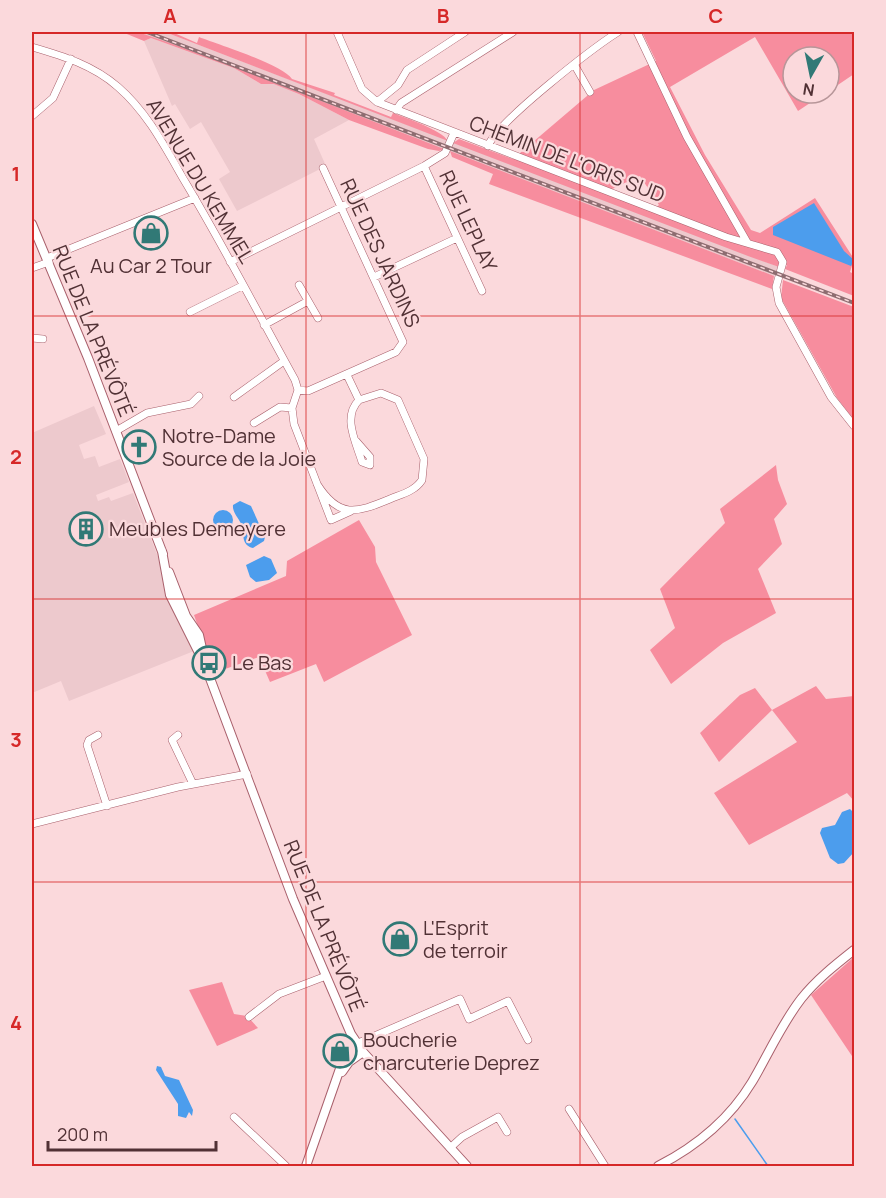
<svg xmlns="http://www.w3.org/2000/svg" width="886" height="1198" font-family="Manrope,sans-serif">
<style>
.built{fill:#edc9cd}
.green{fill:#f78d9e;fill-rule:evenodd}
.water{fill:#4c9ded}
.lines{fill:none;stroke-linecap:round;stroke-linejoin:round}
.stream{stroke:#4c9ded;stroke-width:1.5}
.minor-casing{stroke:#a9606c;stroke-width:8}
.tertiary-casing{stroke:#a9606c;stroke-width:10}
.minor{stroke:#fff;stroke-width:7}
.tertiary{stroke:#fff;stroke-width:8}
.rail-casing{stroke:#8e6d71;stroke-width:4}
.rail{stroke:#fbd9dc;stroke-width:1.5;stroke-dasharray:4.5;stroke-linecap:butt}
.grid{fill:none;stroke:#d62828;stroke-width:1.5;stroke-opacity:0.55}
.labels{text-anchor:middle;stroke-width:4.5;stroke-linejoin:round;paint-order:stroke}
.street-label{font-size:20px;fill:#513135;stroke:#fbd9dc}
.poi-label{font-size:20px;fill:#513135;stroke:#fbd9dc;text-anchor:start}
.neatline{fill:none;stroke:#d62828;stroke-width:2}
.grid-label{font-size:20px;text-anchor:middle;font-weight:bold;fill:#d62828}
</style>
<rect width="100%" height="100%" fill="#fbd9dc"/>
<path class="built" d="M138,32H165L779,267L774,276Z
M151,38L234,68L261,84H274L299,94L349,120L314,139L326,166L237,211L219,179L230,172L201,122L190,129L175,104L172,106L144,41Z
M94,406L106,434L79,445L84,459L95,456L99,467L120,459L129,482L96,495L98,501L109,497L111,501L133,493L162,567L165,590L174,613L188,635L194,651L69,701L61,681L32,693V433Z"/>
<path class="green" d="M122,32H138L193,51L444,149L439,151L428,149L349,120L299,94L274,84H261L234,68L151,38L144,41Z
M165,32H172L197,43L199,37C219,45 282,64 292,79L335,93L334,95L391,117L393,113C406,118 442,130 448,141Z
M642,32H854V74L829,91V57H793V93H825L798,111L755,37L670,87L705,155L751,230L760,233L815,198L854,259L850,272L854,274V296L785,269L787,265L782,262L779,267L748,256L453,143L459,139L513,159L594,90L656,61ZM640,176L659,205L655,208L610,190Z
M450,151L774,276L772,289L489,184L493,174L452,157Z
M783,280L854,307V420L837,398L781,298Z
M776,465L778,480L787,504L774,519L782,544L758,569L776,613L723,643L671,684L650,650L675,628L660,589L725,523L720,509Z
M359,520L375,547L376,562L412,635L324,682L316,664L270,682L259,657L214,673L194,615L286,576L287,561Z
M816,686L826,699L854,696V801L847,793L749,845L714,793L797,742L772,710L719,762L700,733L740,695L755,688L772,710Z
M854,957V1059L811,995Z
M222,982L234,1014L247,1016L258,1028L217,1046L189,990Z"/>
<path class="water" d="M814,203L844,251L854,260L851,266L773,235V227Z
M240,501L251,506L265,537L264,541L253,548C242,545 244,537 242,528C241,519 232,514 233,505Z
M213 520a10 10 0 1 1 20 0a10 10 0 1 1-20 0Z
M264,556L271,559L277,573L269,580L256,582L250,577L246,565Z
M850,809L854,813V852L844,863L838,864L830,858L820,833L822,828L835,825L842,812Z
M157,1066L161,1067L165,1076L179,1080L193,1110L192,1116L189,1112L186,1118L178,1116V1104L156,1070Z"/>
<g class="lines">
<path class="stream" d="M735,1119L768,1166"/>
<defs>
<path id="minor" d="M337,32L362,89L377,102L726,237L777,252L783,262L776,287L779,303L831,397L854,426
M637,32L687,137L747,242
M32,47C63,56 93,65 118,87C147,112 165,147 184,180C223,245 258,313 295,380L298,390L308,391L396,352L403,342L323,168
M574,64L590,92
M377,102L398,85L407,70L465,32
M396,110L401,103L513,32
M32,116L53,98L71,59
M488,146C498,121 593,48 618,32
M424,166L482,291
M47,258L195,198
M230,262L424,166L445,153L454,133
M32,268L49,262
M374,277L457,238
M299,285L318,318
M190,312L242,286
M264,325L308,301
M32,338L43,339
M347,375L359,400C342,417 356,442 362,462L370,465V457L356,441
M234,397L284,361
M292,408L294,424L331,520L351,511
M254,423L280,407L292,408L298,390
M116,431L147,413L191,404L199,396
M317,484C339,519 356,513 390,499C402,494 415,491 422,480L424,459L398,400L381,393L359,400
M98,735L89,740L87,745L107,806
M178,735L172,740L193,784
M32,824L178,787L247,774
M249,1017L279,994L326,976
M356,1044L460,999L469,1019L508,1001L528,1040
M569,1109L605,1166
M234,1117L286,1166
M450,1148L462,1137L498,1117L507,1132"/>
<path id="tertiary" d="M32,224L88,358L163,554
M162,551L170,595L205,665L293,899L351,1034L363,1052L467,1166
M169,572L186,616L199,635L203,653
M342,1072L349,1062L363,1052
M306,1166L343,1060L356,1044
M658,1166C697,1146 729,1120 752,1082C768,1055 781,1025 801,999C816,980 835,965 854,950"/>
</defs>
<use href="#minor" class="minor-casing"/>
<use href="#tertiary" class="tertiary-casing"/>
<use href="#minor" class="minor"/>
<use href="#tertiary" class="tertiary"/>
<defs>
<path id="rail" d="M147,32L854,303"/>
</defs>
<use href="#rail" class="rail-casing"/>
<use href="#rail" class="rail"/>
</g>
<path class="grid" d="M306,32V1166M580,32V1166M32,316H854M32,599H854M32,882H854"/>
<defs>
<symbol id="shop-ring" viewBox="-11 -11 22 22"><circle r="9.5" fill="#fbd9dc" stroke="#317976" stroke-width="1.5"/><path d="M-5-2.5h2.3a2.7 3.5 0 0 1 5.4 0H5L5.5 6h-11ZM-1.5-2.5h3a1.5 2.3 0 0 0-3 0Z" fill="#317976"/></symbol>
<symbol id="church-ring" viewBox="-11 -11 22 22"><circle r="9.5" fill="#fbd9dc" stroke="#317976" stroke-width="1.5"/><path d="M-1.2-6h2.4v3.5h3.3v2.4h-3.3V6h-2.4V-.1h-3.3v-2.4h3.3Z" fill="#317976"/></symbol>
<symbol id="building-ring" viewBox="-11 -11 22 22"><circle r="9.5" fill="#fbd9dc" stroke="#317976" stroke-width="1.5"/><path d="M-4-6H4V6H1V3H-1V6H-4ZM-2.5-4.3h1.7v1.8h-1.7ZM.8-4.3h1.7v1.8H.8ZM-2.5-1h1.7V.8h-1.7ZM.8-1h1.7V.8H.8Z" fill="#317976"/></symbol>
<symbol id="bus-ring" viewBox="-11 -11 22 22"><circle r="9.5" fill="#fbd9dc" stroke="#317976" stroke-width="1.5"/><path d="M-5-6H5V4H4V6H2V4H-2V6H-4V4H-5ZM-3.5-4V0h7V-4ZM-3.5 1.2v1.5H-2V1.2ZM2 1.2v1.5H3.5V1.2Z" fill="#317976"/></symbol>
</defs>
<g fill-rule="evenodd">
<use href="#shop-ring" x="132" y="214" width="38" height="38"/>
<use href="#church-ring" x="120" y="428" width="38" height="38"/>
<use href="#building-ring" x="67" y="510" width="38" height="38"/>
<use href="#bus-ring" x="190" y="644" width="38" height="38"/>
<use href="#shop-ring" x="381" y="920" width="38" height="38"/>
<use href="#shop-ring" x="321" y="1032" width="38" height="38"/>
</g>
<g class="labels">
<g class="street-label">
<text transform="translate(567 159) rotate(21)" y="7">CHEMIN DE L'ORIS SUD</text>
<text transform="translate(200 181) rotate(59)" y="7">AVENUE DU KEMMEL</text>
<text transform="translate(468 221) rotate(65)" y="7">RUE LEPLAY</text>
<text transform="translate(380 253) rotate(65)" y="7">RUE DES JARDINS</text>
<text transform="translate(93 331) rotate(68)" y="7">RUE DE LA PRÉVÔTÉ</text>
<text transform="translate(324 926) rotate(68)" y="7">RUE DE LA PRÉVÔTÉ</text>
</g>
<g class="poi-label">
<text x="151" y="273" text-anchor="middle">Au Car 2 Tour</text>
<text x="162" y="443">Notre-Dame<tspan x="162" dy="23">Source de la Joie</tspan></text>
<text x="109" y="536">Meubles Demeyere</text>
<text x="232" y="670">Le Bas</text>
<text x="423" y="935">L'Esprit<tspan x="423" dy="23">de terroir</tspan></text>
<text x="363" y="1047">Boucherie<tspan x="363" dy="23">charcuterie Deprez</tspan></text>
</g>
</g>
<rect width="886" height="1198" fill="none" stroke="#fbd9dc" stroke-width="66"/>
<g transform="translate(811 75) rotate(189)"><circle r="28" fill="#fbd9dc" stroke="#b79699" stroke-width="1.5"/>
<path d="M0-4.5L10 22L0 15L-10 22Z" fill="#317976"/>
<text y="-9" font-size="16" font-weight="bold" text-anchor="middle" fill="#513135">N</text>
</g>
<path d="M48 1141v9h168v-9" fill="none" stroke="#513135" stroke-width="3"/>
<text x="57" y="1141" font-size="18" fill="#513135" stroke="#fbd9dc" stroke-width="4.5" paint-order="stroke">200 m</text>
<rect x="33" y="33" width="820" height="1132" class="neatline"/>
<g class="grid-label">
<text x="170" y="23">A</text>
<text x="443" y="23">B</text>
<text x="716" y="23">C</text>
<text x="16" y="181">1</text>
<text x="16" y="464">2</text>
<text x="16" y="747">3</text>
<text x="16" y="1030">4</text>
</g>
</svg>
